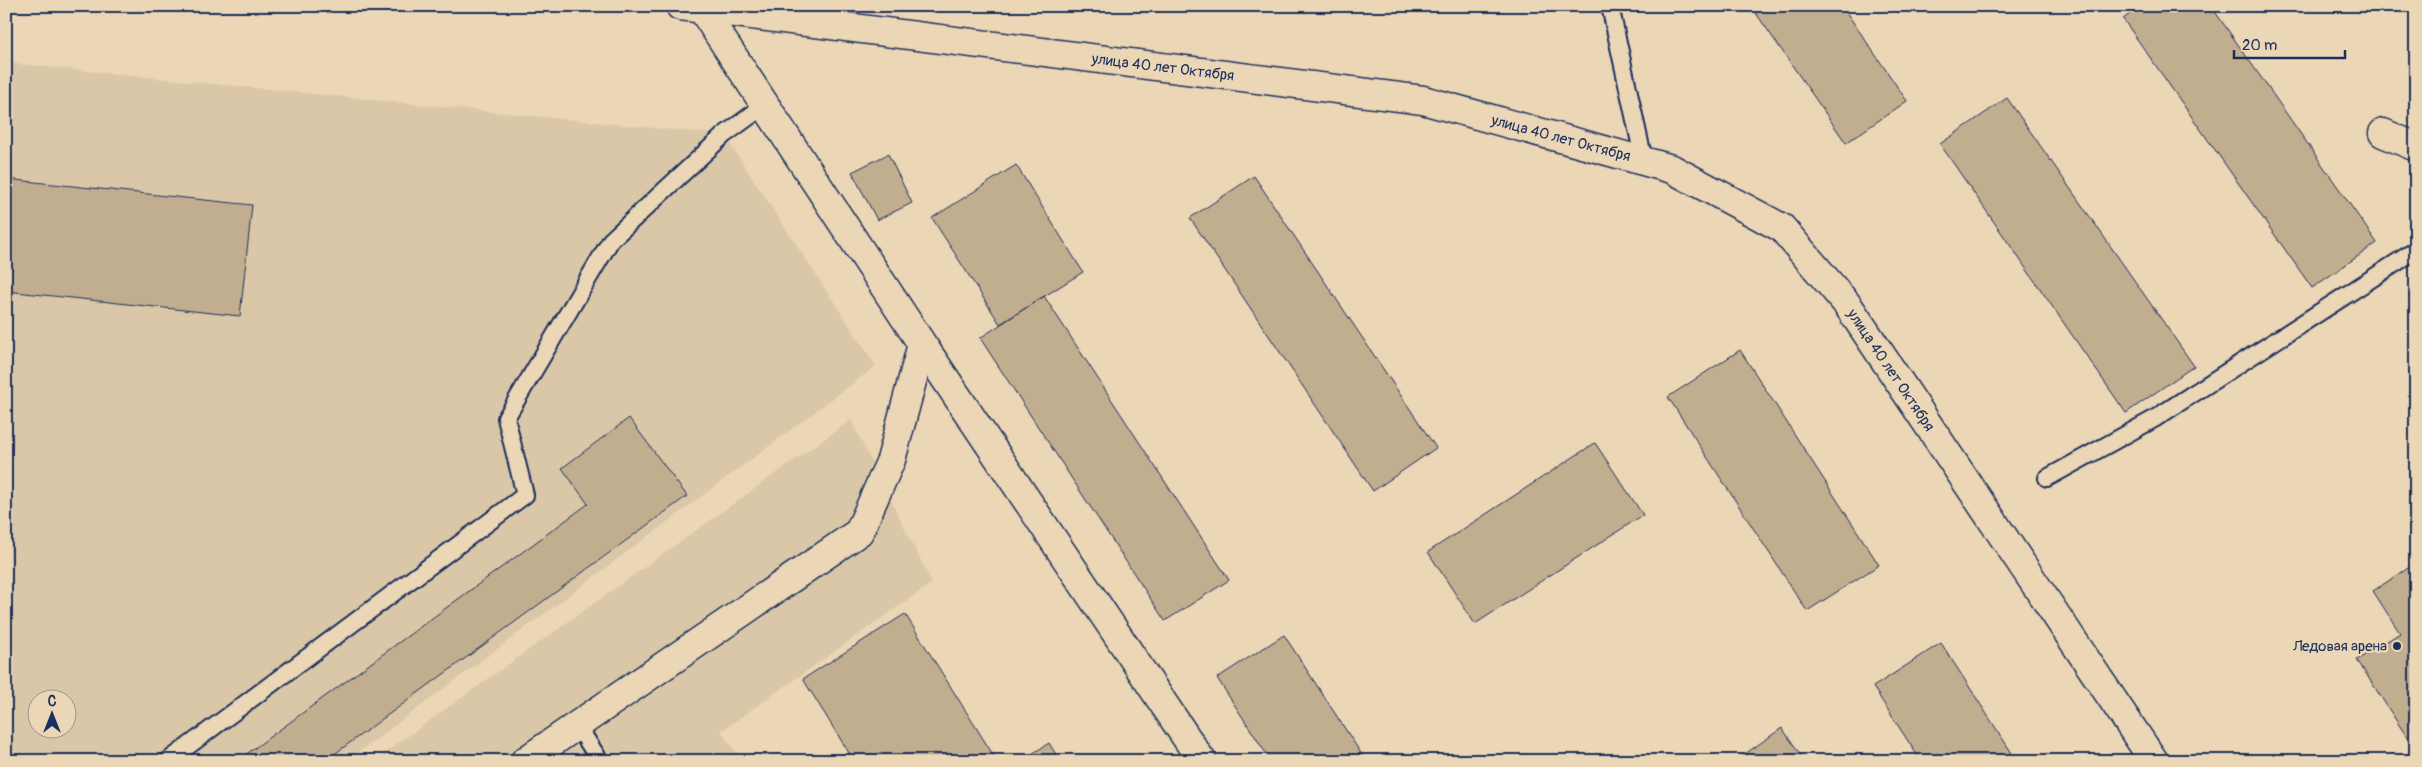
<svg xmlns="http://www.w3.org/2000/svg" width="2422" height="767" font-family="Pangolin,sans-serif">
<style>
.built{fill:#dac7a8;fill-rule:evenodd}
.building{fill:#c1ae8f;stroke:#1b2f5e}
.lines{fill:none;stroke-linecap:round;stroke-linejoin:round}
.lane-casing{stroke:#1b2f5e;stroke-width:20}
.street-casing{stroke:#1b2f5e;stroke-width:31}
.primary-casing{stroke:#1b2f5e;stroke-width:31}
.lane{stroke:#ebd6b5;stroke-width:16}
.street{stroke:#ebd6b5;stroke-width:28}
.primary{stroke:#ebd6b5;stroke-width:28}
.poi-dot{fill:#1b2f5e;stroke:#ebd6b5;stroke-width:2}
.labels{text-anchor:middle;stroke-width:4.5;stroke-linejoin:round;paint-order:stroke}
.street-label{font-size:15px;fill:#1b2f5e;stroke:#ebd6b5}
.poi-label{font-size:15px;fill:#1b2f5e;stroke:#ebd6b5;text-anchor:end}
</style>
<rect width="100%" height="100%" fill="#ebd6b5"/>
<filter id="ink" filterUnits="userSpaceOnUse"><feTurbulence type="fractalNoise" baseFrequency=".02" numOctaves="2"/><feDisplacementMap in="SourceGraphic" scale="10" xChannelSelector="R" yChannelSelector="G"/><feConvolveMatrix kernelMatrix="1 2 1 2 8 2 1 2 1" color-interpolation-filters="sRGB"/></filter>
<g filter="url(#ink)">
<path class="built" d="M6,63L724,135L876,366L347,761H6ZM38,700H68V730H38Z
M851,420L932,583L721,731L742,761H373Z"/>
<path class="building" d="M1751,6H1842L1907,101L1846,143Z
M2141,6H2211L2377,243L2312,288L2123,19Z
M2007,98L2194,366L2126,413L1940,144Z
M888,154L912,203L877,220L852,172Z
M1016,165L1083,272L1000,324L932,218Z
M1254,176L1436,448L1373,491L1190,218Z
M6,179L252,205L240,316L6,291Z
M1044,296L1229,580L1165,621L980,338Z
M1740,350L1879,565L1807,611L1668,397Z
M629,418L687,496L325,761H237L588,504L562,468Z
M1595,443L1643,515L1475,624L1428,552Z
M2416,563V751L2357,660L2400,633L2373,591Z
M905,614L997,761H854L803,679Z
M1284,635L1366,761H1271L1217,678Z
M1941,643L2017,761H1921L1873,687Z
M1782,728L1805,761H1735Z
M1049,743L1060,761H1021Z"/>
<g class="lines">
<defs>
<path id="lane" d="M1610,6L1644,161
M2047,478L2154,419L2416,250
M577,725L600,761
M168,761L525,495L506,418L611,240L724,135L765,105"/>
<path id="street" d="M2383,133L2416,147
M922,344L1202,761
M525,761L859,532L891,460L922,344L702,9"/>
<path id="primary" d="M680,6L1423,100L1672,169L1782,228L1847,304L2154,761"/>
</defs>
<use href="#lane" class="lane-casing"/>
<use href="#street" class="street-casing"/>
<use href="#primary" class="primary-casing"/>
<use href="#lane" class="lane"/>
<use href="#street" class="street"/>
<use href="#primary" class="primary"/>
</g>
</g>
<circle class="poi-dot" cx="2397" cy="646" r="5"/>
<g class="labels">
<g class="street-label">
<text transform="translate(1163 67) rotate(7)" y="5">улица 40 лет Октября</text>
<text transform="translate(1561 138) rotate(15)" y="5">улица 40 лет Октября</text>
<text transform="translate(1891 370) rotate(56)" y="5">улица 40 лет Октября</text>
</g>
<g class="poi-label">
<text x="2387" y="651">Ледовая арена</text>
</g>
</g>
<rect width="2422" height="767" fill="none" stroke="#ebd6b5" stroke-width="25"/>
<rect x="12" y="12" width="2397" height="742" fill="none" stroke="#1b2f5e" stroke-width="2" filter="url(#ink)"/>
<g transform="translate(52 714)"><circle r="24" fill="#ebd6b5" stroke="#989392"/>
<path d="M0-4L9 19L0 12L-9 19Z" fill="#1b2f5e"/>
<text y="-8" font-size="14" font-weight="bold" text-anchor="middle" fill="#1b2f5e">С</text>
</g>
<path d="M2234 50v8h111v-8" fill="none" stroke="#1b2f5e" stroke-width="2.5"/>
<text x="2242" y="50" font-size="15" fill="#1b2f5e" stroke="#ebd6b5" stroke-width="4" paint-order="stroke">20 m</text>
</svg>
